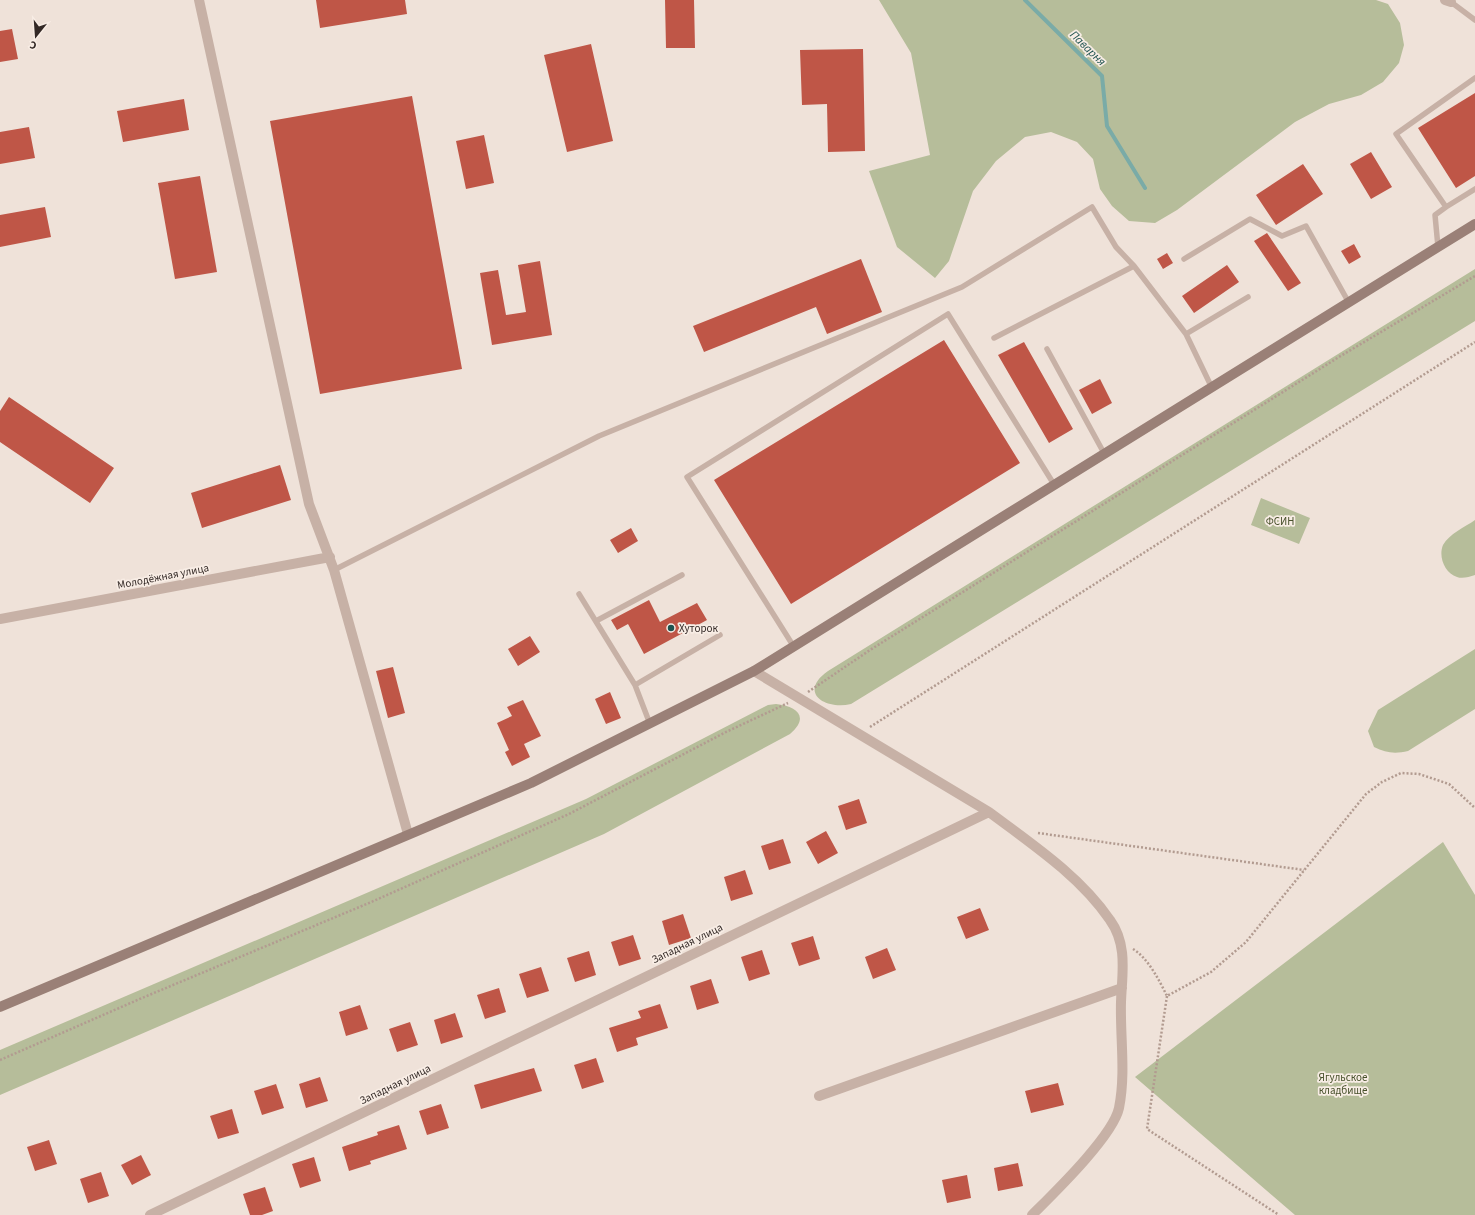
<svg xmlns="http://www.w3.org/2000/svg" width="1475" height="1215" font-family="'Source Sans 3',sans-serif">
<style>
.green{fill:#b6bd9a}
.lines{fill:none;stroke-linecap:round;stroke-linejoin:round}
.stream{stroke:#7aaba7;stroke-width:4}
.building{fill:#bf5647}
.path{stroke:#b29b90;stroke-width:2.5;stroke-dasharray:2 2;stroke-linecap:butt}
.lane{stroke:#c7b1a6;stroke-width:5.5}
.street{stroke:#c7b1a6;stroke-width:10}
.secondary{stroke:#9a8077;stroke-width:10}
.poi-dot{fill:#1e524f;stroke:#f8ede5;stroke-width:1.5}
.labels{text-anchor:middle;stroke-width:3.5;stroke-linejoin:round;paint-order:stroke}
.park-label{font-size:11px;fill:#47502b;stroke:#f8ede5}
.street-label{font-size:11px;fill:#332926;stroke:#f8ede5}
.poi-label{font-size:11px;fill:#332926;stroke:#f8ede5;text-anchor:start}
.water-label{font-size:12px;font-style:italic;fill:#1e524f;stroke:#f8ede5}
</style>
<rect width="100%" height="100%" fill="#efe2d9"/>
<path class="green" d="M879,0H1376L1388,4L1400,23L1404,45L1399,63L1383,82L1361,95L1329,104L1295,122L1177,210L1155,223L1129,221L1112,206L1100,189L1093,159L1077,142L1051,132L1025,137L996,161L973,191L949,261L935,278L897,247L869,171L930,155L911,53Z
M1475,269V321L851,704C824,710 798,692 828,671Z
M1261,498L1310,518L1299,544L1251,525Z
M1475,520V575C1469,577 1462,579 1457,577C1445,573 1438,557 1443,545C1449,534 1465,527 1475,520Z
M1475,649V709L1408,751C1395,754 1386,753 1374,747L1368,731L1378,710Z
M776,704C797,706 810,717 790,734L604,834L0,1095V1050L586,799L768,705Z
M1443,842L1475,895V1215H1295L1135,1077Z"/>
<g class="lines">
<path class="stream" d="M1025,0L1102,76L1107,126L1145,188"/>
</g>
<path class="building" d="M316,0H405L407,14L320,28Z
M665,0H694L695,48H666Z
M12,29L18,59L0,62V31Z
M591,44L613,141L567,152L544,55Z
M863,49L865,151L828,152L827,104L802,105L800,50Z
M1475,93V176L1456,188L1418,128Z
M412,96L462,369L320,394L270,121Z
M184,99L189,130L123,142L117,111Z
M29,127L35,158L0,164V132Z
M484,135L494,183L466,189L456,141Z
M1371,152L1392,187L1371,199L1350,164Z
M1303,164L1323,194L1276,225L1256,195Z
M200,176L217,272L175,279L158,183Z
M45,207L51,237L0,247V215Z
M1267,233L1301,283L1288,291L1254,241Z
M1354,244L1361,257L1349,264L1341,251Z
M1167,253L1173,263L1163,269L1157,259Z
M861,259L882,312L827,334L816,307L704,352L693,326Z
M540,261L552,335L492,345L480,273L498,270L506,315L526,312L518,265Z
M1227,265L1239,282L1194,313L1182,296Z
M944,340L1020,463L791,604L714,480Z
M1024,342L1073,429L1049,443L998,355Z
M1100,379L1112,403L1092,414L1079,390Z
M9,397L114,468L90,503L0,442V411Z
M280,465L291,500L202,528L191,493Z
M631,528L638,541L618,553L610,540Z
M649,600L660,622L697,603L707,620L644,654L628,624L617,630L611,620Z
M530,636L540,652L518,666L508,649Z
M393,667L405,713L388,718L376,671Z
M610,692L621,718L606,724L595,699Z
M523,700L541,736L524,744L530,757L512,766L505,752L509,750L497,723L512,716L507,707Z
M859,799L867,823L846,830L838,806Z
M826,831L838,853L818,864L806,842Z
M783,839L791,863L769,870L761,846Z
M745,870L753,894L731,901L724,877Z
M980,908L989,930L966,939L957,917Z
M683,914L691,938L669,945L662,921Z
M633,935L641,959L619,966L611,942Z
M813,936L820,959L799,966L791,943Z
M887,948L896,970L873,979L865,957Z
M762,950L770,974L749,981L741,957Z
M589,951L596,975L575,982L567,958Z
M541,967L549,991L527,998L519,974Z
M711,979L719,1003L697,1010L690,986Z
M499,988L506,1012L485,1019L477,995Z
M660,1004L668,1028L636,1038L638,1045L617,1052L609,1028L641,1018L638,1011Z
M360,1005L368,1029L346,1036L339,1012Z
M455,1013L463,1037L441,1044L434,1020Z
M410,1022L418,1045L397,1052L389,1029Z
M596,1058L604,1082L582,1089L574,1065Z
M534,1068L542,1091L481,1109L474,1085Z
M320,1077L328,1101L306,1108L299,1084Z
M1058,1083L1064,1105L1031,1113L1025,1091Z
M276,1084L284,1108L262,1115L254,1091Z
M441,1104L449,1128L427,1135L419,1111Z
M232,1109L239,1133L218,1139L210,1116Z
M399,1125L407,1149L370,1161L371,1164L349,1171L342,1147L378,1135L377,1132Z
M49,1140L57,1164L35,1171L27,1147Z
M141,1155L151,1175L132,1185L121,1165Z
M314,1157L321,1181L300,1188L292,1164Z
M1018,1163L1023,1186L998,1191L994,1168Z
M101,1172L109,1196L88,1203L80,1179Z
M967,1175L971,1198L947,1203L942,1180Z
M265,1187L273,1211L262,1215H250L243,1194Z"/>
<g class="lines">
<path class="path" d="M808,692L870,650L1339,357L1475,276
M870,727L1475,342
M1038,833L1304,870
M1133,949C1148,958 1159,980 1167,996L1211,972L1246,942L1366,794L1382,782L1401,773L1419,774L1449,784L1475,808
M1167,996L1147,1129L1279,1215
M0,1060L142,998L369,903L569,814L726,732L788,703"/>
<path class="lane" d="M1451,2L1475,20
M1475,78L1396,134L1446,207L1475,189
M1438,247L1435,215L1446,207
M1184,259L1250,219L1282,236L1306,226L1349,303
M1186,334L1248,297
M994,338L1134,266
M1047,349L1105,455
M334,570L599,436L962,287L1092,207L1116,247L1134,266L1186,334L1212,388
M579,594L635,685
M596,621L682,575
M794,647L687,477L948,314L1055,486
M650,724L635,685L720,635"/>
<path class="street" d="M199,0L309,504L334,570L408,834
M1445,0L1451,2
M0,619L330,557
M989,812C1032,844 1080,876 1110,920C1128,945 1122,974 1121,1002C1120,1037 1126,1073 1119,1108C1113,1136 1054,1193 1032,1215
M819,1096L1122,988
M150,1215L989,812L754,671"/>
<path class="secondary" d="M0,1007L531,783L754,671L1475,224"/>
</g>
<circle class="poi-dot" cx="671" cy="628" r="4"/>
<g class="labels">
<g class="park-label">
<text x="1280" y="525">ФСИН</text>
<text x="1343" y="1081">Ягульское<tspan x="1343" dy="13">кладбище</tspan></text>
</g>
<g class="street-label">
<text transform="translate(163 576) rotate(-11)" y="4">Молодёжная улица</text>
<text transform="translate(687 943) rotate(-26)" y="4">Западная улица</text>
<text transform="translate(395 1084) rotate(-26)" y="4">Западная улица</text>
</g>
<g class="poi-label">
<text x="679" y="632">Хуторок</text>
</g>
<g class="water-label">
<text transform="translate(1088 48) rotate(44)" y="4">Паварня</text>
</g>
</g>
<g transform="translate(36 36) rotate(197)" stroke="#f8ede5" stroke-width="3" paint-order="stroke">
<path d="M0-3L7 15L0 10L-7 15Z" fill="#332926"/>
<text y="-6" font-size="11" font-weight="bold" text-anchor="middle" fill="#332926">С</text>
</g>
</svg>
